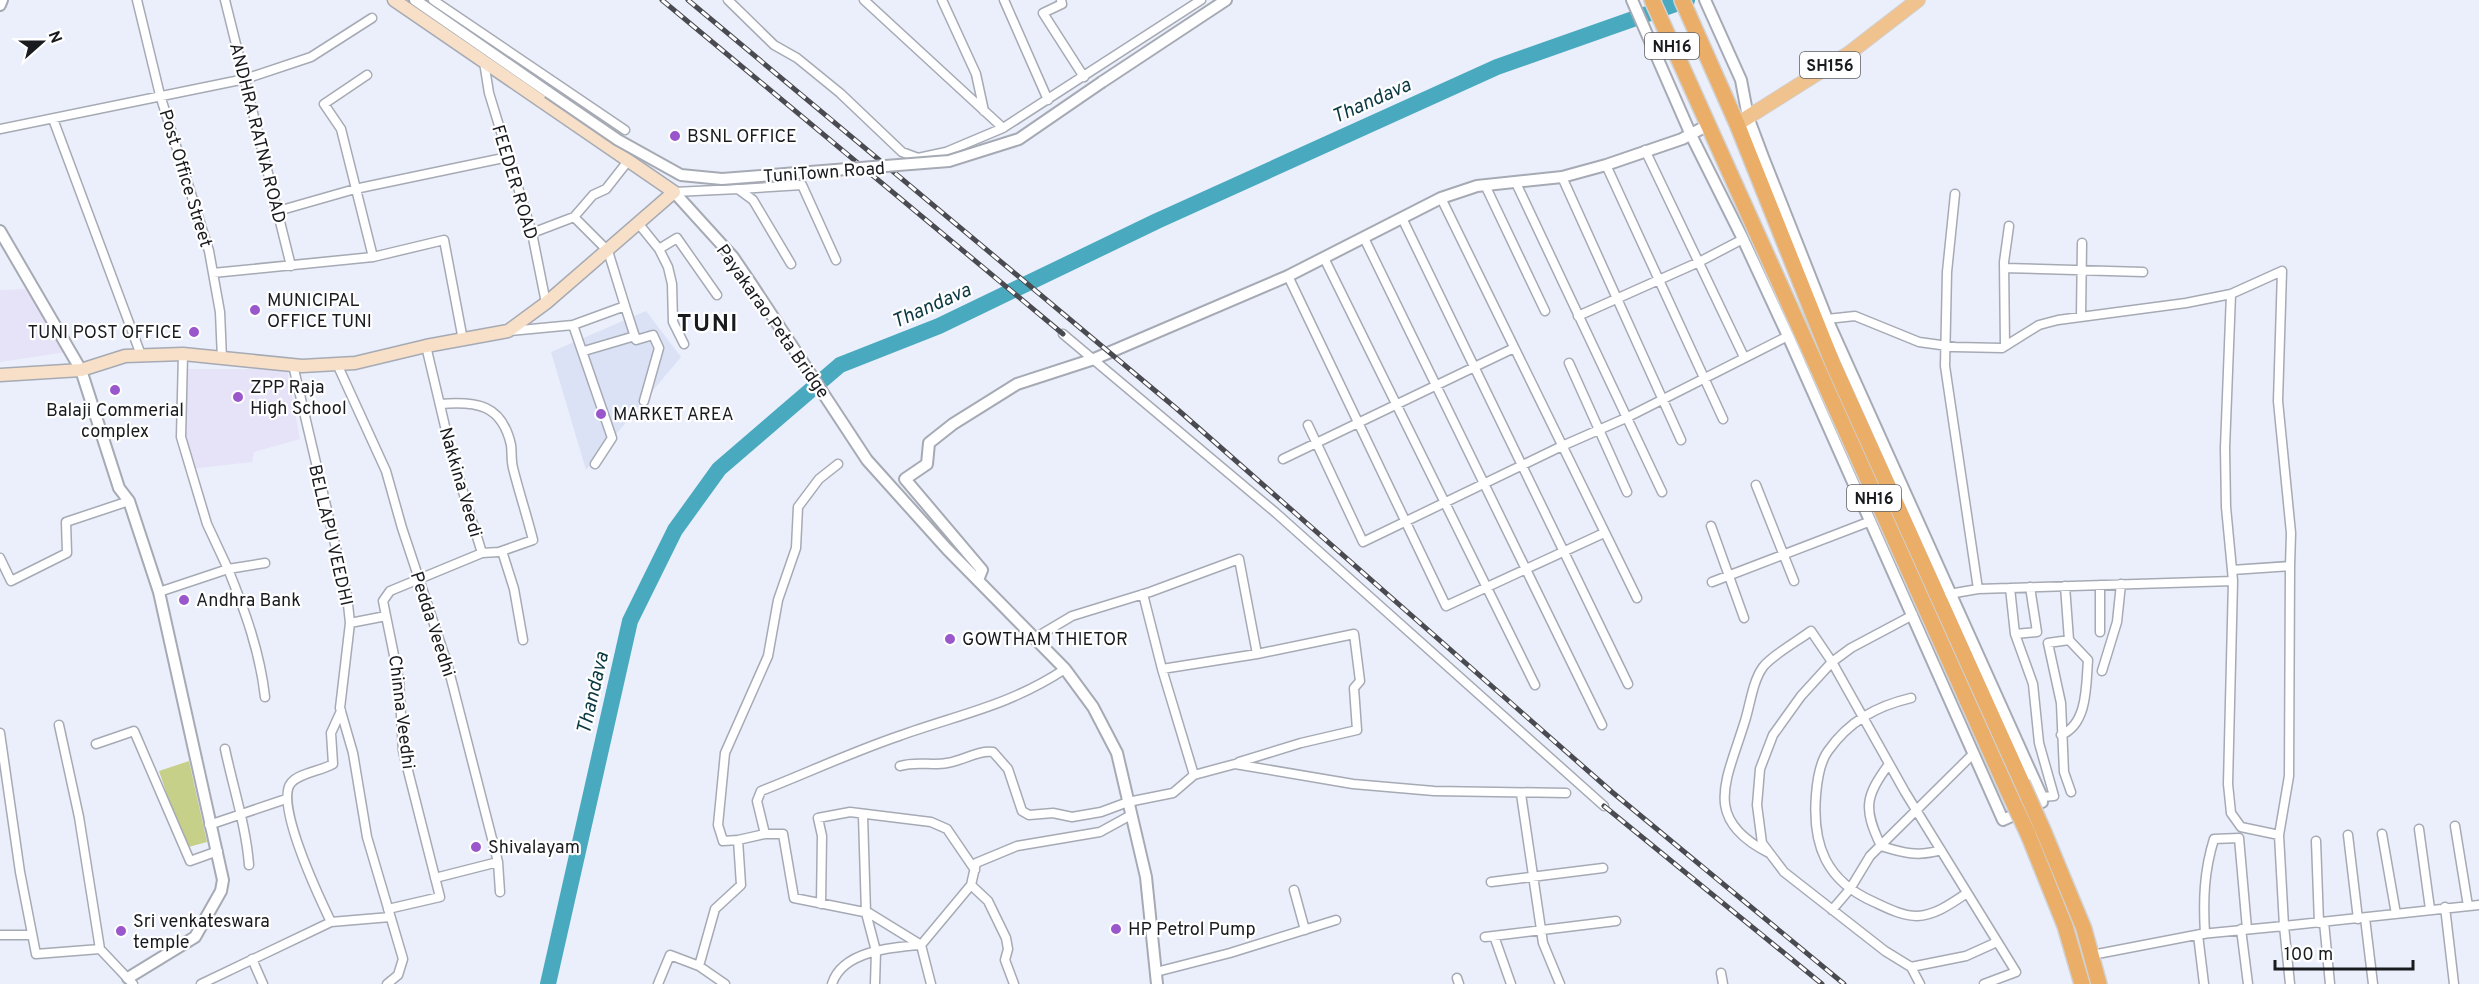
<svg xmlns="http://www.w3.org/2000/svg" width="2479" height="984" font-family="Overpass,sans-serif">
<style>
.built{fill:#dbe2f5}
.education{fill:#e6e2f8}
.green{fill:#c7d088}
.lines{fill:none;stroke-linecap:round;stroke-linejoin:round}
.river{stroke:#49aabf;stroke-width:16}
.minor-casing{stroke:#a6aab4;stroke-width:11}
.tertiary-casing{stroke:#a6aab4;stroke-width:14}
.secondary-casing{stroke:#a6aab4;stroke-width:15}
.primary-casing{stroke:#d1d1d2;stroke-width:16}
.trunk-casing{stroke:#d1d1d2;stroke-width:18}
.minor{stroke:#fff;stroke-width:8}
.tertiary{stroke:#fff;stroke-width:10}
.secondary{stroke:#f7e0c7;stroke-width:12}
.primary{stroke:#efc28e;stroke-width:14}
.trunk{stroke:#eaae68;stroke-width:15}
.rail-casing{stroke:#4a4b51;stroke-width:5}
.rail{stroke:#fff;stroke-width:3;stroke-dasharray:9;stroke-linecap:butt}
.tertiary-bridge-casing{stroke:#a6aab4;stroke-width:14;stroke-linecap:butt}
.trunk-bridge-casing{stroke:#d1d1d2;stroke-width:18;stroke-linecap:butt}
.tertiary-bridge{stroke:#fff;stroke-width:10}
.trunk-bridge{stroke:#eaae68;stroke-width:15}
.poi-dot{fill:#9a57cc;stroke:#fff;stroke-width:2}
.labels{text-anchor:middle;stroke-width:4.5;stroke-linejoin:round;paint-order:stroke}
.shield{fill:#fff;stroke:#5f5f62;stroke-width:1.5}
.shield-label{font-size:16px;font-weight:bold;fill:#1a1b1f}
.street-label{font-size:18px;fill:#1a1b1f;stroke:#fff}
.poi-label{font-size:18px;fill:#1a1b1f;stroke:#fff;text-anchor:start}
.water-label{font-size:20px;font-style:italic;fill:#0b3943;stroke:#fff}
.district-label{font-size:24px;font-weight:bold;letter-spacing:1.5px;fill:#1a1b1f;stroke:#fff}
</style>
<rect width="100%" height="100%" fill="#ebeffb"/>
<path class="built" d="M646,311L681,357L586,470L551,352Z"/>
<path class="education" d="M29,289L67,352L0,362V290Z
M184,369H287L300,439L254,452L252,462L190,469L185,425Z"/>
<path class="green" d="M189,761L207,842L185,848L159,771Z"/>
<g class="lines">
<path class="river" d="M548,984L630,621L675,530L719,469L784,413L840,365L939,326L1157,221L1497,67L1687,0"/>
<defs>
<path id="minor" d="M137,0L160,95L209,251L220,312L222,359
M225,0L291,266
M433,0L625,130
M728,0L774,45L797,58L840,93L902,152L918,158L946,152L1003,128L1201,0
M864,0L1003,128
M942,0L976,74L984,111
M1004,0L1048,100
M1061,0L1062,4L1043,13L1084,77
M484,62L489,93L532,233L546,303
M53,119L141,355
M0,129L245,79L311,57L372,18
M1645,150L1744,357
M1606,165L1723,419
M1562,177L1681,440
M1516,183L1662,492
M1485,185L1545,311
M739,189L802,185L836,260
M674,192L738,189L753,200L791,264
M1955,194L1947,272L1945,366L1978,589
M1441,198L1637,598
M278,211L355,189L508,157
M1402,218L1628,684
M638,223L659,249
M532,233L574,217
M1364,238L1602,725
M373,257L444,240L463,340
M1324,258L1535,685
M2004,268L2143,272
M213,273L373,257L341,129L324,104L367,75
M1288,276L1446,606L1604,533
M625,306L608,251L574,217L593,195L606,189L628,161
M1578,316L1699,262L1743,239
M2081,317L2082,243
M1827,319L1855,316L1919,342L1955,347L2002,348L2039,325L2058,320L2186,303L2231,294
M510,331L573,325
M1063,334L1276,513L1604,806
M684,344L673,322L672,284L668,267L659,249L677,238L717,295
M2005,346L2004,262L2009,226
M584,351L635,336
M183,354L181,437L207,524L228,569L265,563
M1569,363L1627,492
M337,364L386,471L402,528L447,663L498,862L500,892
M293,365L347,595L350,623L340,708L353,753L367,837L403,959L398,975L387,984
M440,404C476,401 502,404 511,445C512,452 511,460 513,468C519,492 527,516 533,540L499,552L482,553
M1308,425L1363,542L1562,446L1626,418L1788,336
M1283,459L1514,348
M595,464L612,438L573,325L625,306L636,340L653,335L659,348L644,401
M1756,485L1794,581
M1711,526L1744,618
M502,551L514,589L523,640
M0,558L11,581L67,553L66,522L129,501
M2290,566L2289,776L2279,835L2284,926L2479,905
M2233,581L2228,784L2231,813L2241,827L2279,835
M1712,582L1871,521
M2065,586L2069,640L2048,643L2061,703L2064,772L2071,792
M2010,588L2015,634L2033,684L2039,743L2054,796L2042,797
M159,592L228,569C245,611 260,652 265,697
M1143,594L1162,669L1194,775
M1949,594L1978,589L2233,581L2232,570L2226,507L2225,448L2231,294L2282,271L2278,401L2291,533L2290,566L2232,570
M1913,615L1851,648L1832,662L1905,792L2016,972L1984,984
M350,623L386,616
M2100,632V585
M2015,634L2037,632L2030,587
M1035,638L1072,616L1150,592L1239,559L1257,654
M1065,669C1009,706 960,714 899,736C852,752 807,773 761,791L757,801L765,834H783L794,898L869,913L921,945L971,885L976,863L1017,846L1100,832L1131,815
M1162,669L1257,654L1354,634L1360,681L1354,688L1357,730L1301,743L1239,762
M2102,671L2117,622L2121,584
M1911,698C1877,706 1849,721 1828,751C1820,762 1817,782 1816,795C1812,845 1826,881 1874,902C1887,908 1902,916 1917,916C1936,915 1952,903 1967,893
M59,725L79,817L100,949
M0,733L20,872L36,954L100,949L133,984
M2061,735C2088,724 2086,685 2088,660L2069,640
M96,744L134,731L190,861L218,851
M225,749C233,787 246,826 249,865
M1889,764C1865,797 1863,808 1881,846C1903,853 1918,857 1941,850
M900,766C916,761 931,766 947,763C963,761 977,750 993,752L1008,769L1022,811L1029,815L1053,813L1072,817L1101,812L1128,802L1173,793L1194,775L1235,764L1353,784L1434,791L1566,793
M1521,794L1543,943L1560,984
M863,816L866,913L876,951L875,984
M209,825L286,799
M2455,826L2468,906
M2419,829L2430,909
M2382,834L2396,914
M2348,835L2358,919
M738,840L723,841L718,825L725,753L768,656L778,600L796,548L798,507L819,479L838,464
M2316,841L2319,923
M1769,853C1702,819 1726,782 1744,724C1750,707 1752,682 1763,667C1771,656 1799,640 1811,631L1832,662L1801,696L1773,735L1760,769L1757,805L1762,843L1784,872L1885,951L1911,967L1920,984
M435,878L498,862
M1491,882L1603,868
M971,885L988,901L1006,938L1008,949L1005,960L1014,984
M1294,890L1305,930
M821,904L822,836L818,818L850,812L931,822L947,829L975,870
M2445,907L2454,984
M388,909L440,897L403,751L399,680L383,601L390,591L482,553L452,456L426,346
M1832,910L1850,889L1870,856L1974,753
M2365,918L2373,984
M331,922C320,899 274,803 291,783C299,773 321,771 333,764L331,733L341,711
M2324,922L2330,984
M2241,929L2248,984
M2205,934C2203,900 2204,871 2214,839L2239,838L2247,929
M0,935H32
M2198,935L2204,984
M1494,936L1511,984
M1485,937L1616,921
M2092,955L2201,934L2284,926L2290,984
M252,959L263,984
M1911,967L1966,956L1997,942
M1156,972L1230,953L1336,920
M1721,973L1723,984
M1457,978L1459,984
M201,984L331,922L390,917
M658,984L670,955L699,966
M725,984L699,966L715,909L741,885L738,840L765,834
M832,984C842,951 892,947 921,945L931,984"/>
<path id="tertiary" d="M415,0L548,92
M1632,0L1691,135L1743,239L1788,336L2003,820L2042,802V797L1827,319L1763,157L1748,117L1741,80L1705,0
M0,5L2,0
M1102,82L1226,0
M674,192L733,257L752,285L867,460L947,549L1065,669L1093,707L1117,753L1146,877L1157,984
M0,231L81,370L119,488L129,501L159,592L223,880L221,891L195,937L128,978
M978,580L982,570L905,479L927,464L929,443L953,424L1017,384L1094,359L1288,276L1441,198L1477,186L1562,177L1606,165L1682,139L1708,125"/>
<path id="secondary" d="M0,375L81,370L125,356L183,354L302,366L355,363L426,346L508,331L546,303L674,192L394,0"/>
<path id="primary" d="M1737,124L1848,54L1918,0"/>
<path id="trunk" d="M1652,0L2007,789
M1682,0L1737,124L1833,364L2022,783
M2043,830L2084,929L2099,984
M2028,834L2065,926L2082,984"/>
</defs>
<use href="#minor" class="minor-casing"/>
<use href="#tertiary" class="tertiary-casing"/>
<use href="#secondary" class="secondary-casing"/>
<use href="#primary" class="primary-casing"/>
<use href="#trunk" class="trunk-casing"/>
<use href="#minor" class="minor"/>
<use href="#tertiary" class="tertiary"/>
<use href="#secondary" class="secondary"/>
<use href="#primary" class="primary"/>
<use href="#trunk" class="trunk"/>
<defs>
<path id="rail" d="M662,0L1063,334
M688,0L1177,409L1612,792L1844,984
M1604,806L1822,984"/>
</defs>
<use href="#rail" class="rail-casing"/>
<use href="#rail" class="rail"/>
<defs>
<path id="tertiary-bridge" d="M548,92L618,140L681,175L722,179L949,161L1019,139L1102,82"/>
<path id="trunk-bridge" d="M2022,783L2043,830
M2007,789L2028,834"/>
</defs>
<use href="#tertiary-bridge" class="tertiary-bridge-casing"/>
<use href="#trunk-bridge" class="trunk-bridge-casing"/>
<use href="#tertiary-bridge" class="tertiary-bridge"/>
<use href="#trunk-bridge" class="trunk-bridge"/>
</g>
<g class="poi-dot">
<circle cx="675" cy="136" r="6"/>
<circle cx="255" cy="310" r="6"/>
<circle cx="194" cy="332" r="6"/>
<circle cx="115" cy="390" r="6"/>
<circle cx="238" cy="397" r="6"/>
<circle cx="601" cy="414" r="6"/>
<circle cx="184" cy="600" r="6"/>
<circle cx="950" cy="639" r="6"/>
<circle cx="476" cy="847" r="6"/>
<circle cx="1116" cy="929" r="6"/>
<circle cx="121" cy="931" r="6"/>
</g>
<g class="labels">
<g class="shield">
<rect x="1645" y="33" width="54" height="26" rx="4.5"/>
<rect x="1800" y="52" width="60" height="26" rx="4.5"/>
<rect x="1847" y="485" width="54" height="26" rx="4.5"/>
</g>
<g class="shield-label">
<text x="1672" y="52">NH16</text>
<text x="1830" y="71">SH156</text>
<text x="1874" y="504">NH16</text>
</g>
<g class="street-label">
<text transform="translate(258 133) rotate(76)" y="6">ANDHRA RATNA ROAD</text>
<text transform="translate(824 172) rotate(-4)" y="6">TuniTown Road</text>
<text transform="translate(186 178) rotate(73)" y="6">Post Office Street</text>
<text transform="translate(515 182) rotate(73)" y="6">FEEDER ROAD</text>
<text transform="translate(773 321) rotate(55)" y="6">Payakarao Peta Bridge</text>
<text transform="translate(461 482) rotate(74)" y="6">Nakkina Veedi</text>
<text transform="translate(331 535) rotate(77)" y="6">BELLAPU VEEDHI</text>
<text transform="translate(433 624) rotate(72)" y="6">Pedda Veedhi</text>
<text transform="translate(402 712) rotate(83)" y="6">Chinna Veedhi</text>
</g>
<g class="poi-label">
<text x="687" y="142">BSNL OFFICE</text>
<text x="267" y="306">MUNICIPAL<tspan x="267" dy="21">OFFICE TUNI</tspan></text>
<text x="182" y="338" text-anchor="end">TUNI POST OFFICE</text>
<text x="250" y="393">ZPP Raja<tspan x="250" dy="21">High School</tspan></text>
<text x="115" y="416" text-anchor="middle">Balaji Commerial<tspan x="115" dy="21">complex</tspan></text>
<text x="613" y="420">MARKET AREA</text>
<text x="196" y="606">Andhra Bank</text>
<text x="962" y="645">GOWTHAM THIETOR</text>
<text x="488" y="853">Shivalayam</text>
<text x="133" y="927">Sri venkateswara<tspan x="133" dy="21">temple</tspan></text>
<text x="1128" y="935">HP Petrol Pump</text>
</g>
<g class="water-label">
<text transform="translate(1371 100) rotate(-24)" y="7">Thandava</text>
<text transform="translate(931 305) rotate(-24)" y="7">Thandava</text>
<text transform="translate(592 693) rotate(-77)" y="7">Thandava</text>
</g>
<g class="district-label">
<text x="708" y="331">TUNI</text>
</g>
</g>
<g transform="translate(42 42) rotate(69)" stroke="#ffffff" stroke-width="4.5" paint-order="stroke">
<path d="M0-4.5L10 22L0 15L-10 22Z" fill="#1a1b1f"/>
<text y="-9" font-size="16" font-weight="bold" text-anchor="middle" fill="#1a1b1f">N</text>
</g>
<path d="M2275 960v9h138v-9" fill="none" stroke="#1a1b1f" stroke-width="3"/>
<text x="2284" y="960" font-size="18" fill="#1a1b1f" stroke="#ffffff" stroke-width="4.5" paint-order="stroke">100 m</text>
</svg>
